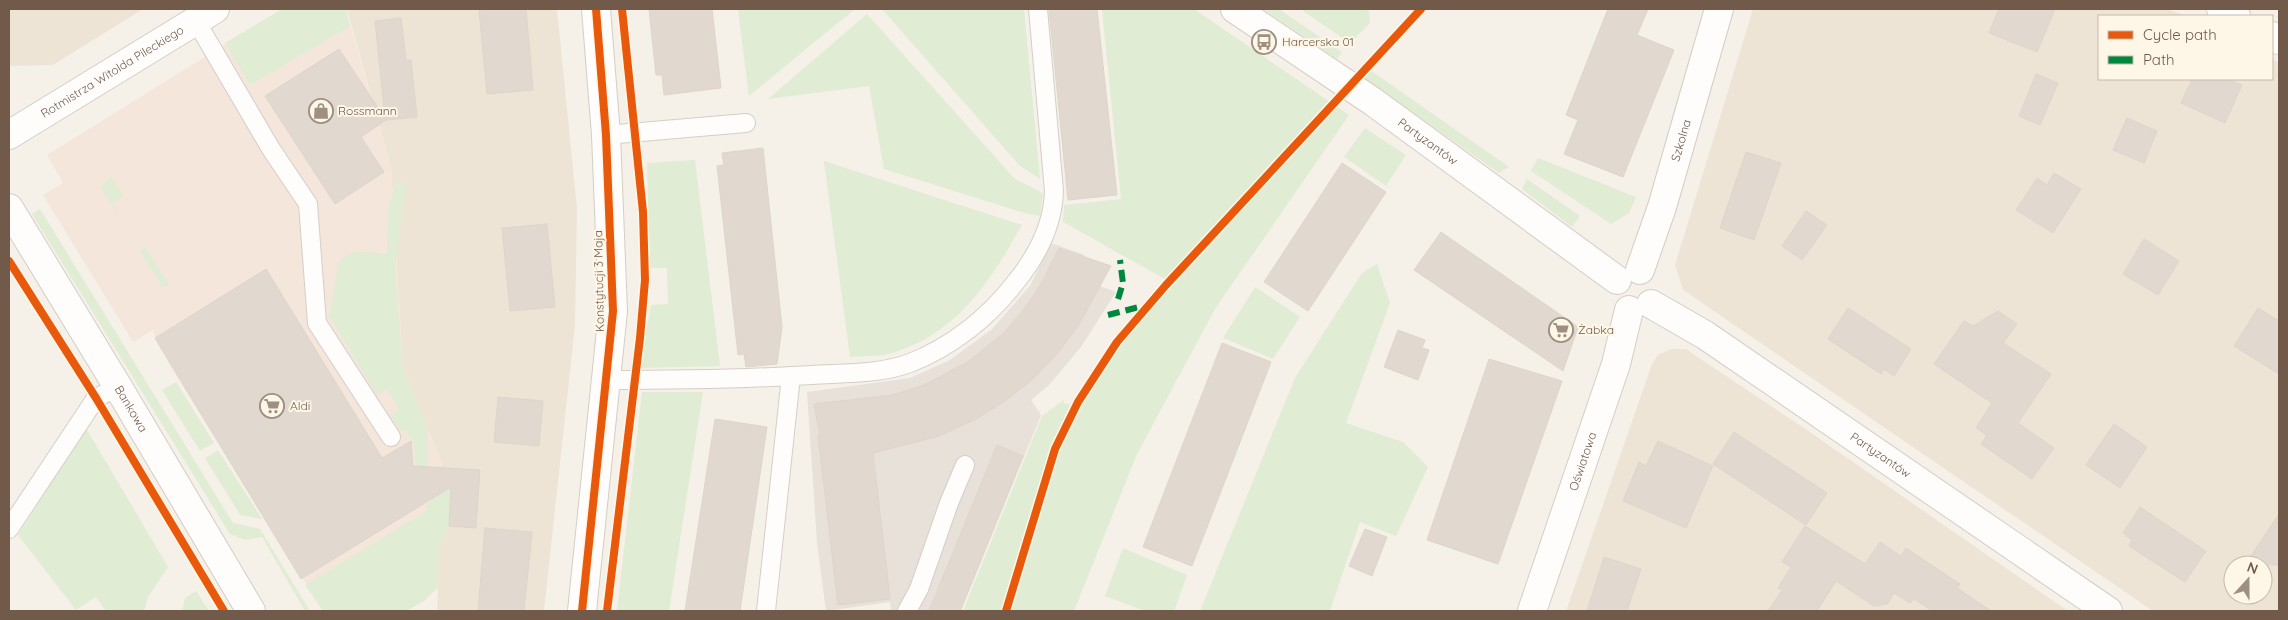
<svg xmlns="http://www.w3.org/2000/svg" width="2288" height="620" font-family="Quicksand,sans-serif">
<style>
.residential{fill:#eee4d5;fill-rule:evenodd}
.commercial{fill:#f5e6db}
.industrial{fill:#e7e1d9}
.green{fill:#e0ecd3}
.building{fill:#e1d9d0;stroke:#ded4ca}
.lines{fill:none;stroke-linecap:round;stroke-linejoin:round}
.lane-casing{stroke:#d4cec7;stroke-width:20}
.street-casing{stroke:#d4cec7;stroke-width:30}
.secondary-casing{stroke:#d4cdc4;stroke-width:30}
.lane{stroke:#fefdfc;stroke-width:18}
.street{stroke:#fefdfc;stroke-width:28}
.secondary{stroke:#fefdfc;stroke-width:28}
.quiet{stroke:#00873e;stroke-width:6;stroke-dasharray:12 6;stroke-linecap:butt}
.cycleway-casing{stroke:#fef7e8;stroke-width:11}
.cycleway{stroke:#e8590c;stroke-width:8}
.labels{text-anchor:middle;stroke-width:4;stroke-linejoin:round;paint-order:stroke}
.poi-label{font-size:12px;fill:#715a4a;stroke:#fef7e8;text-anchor:start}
.street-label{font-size:12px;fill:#715a4a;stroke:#fef7e8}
</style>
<rect width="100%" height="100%" fill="#f5f1e8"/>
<path class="residential" d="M9,9H143L53,65L9,66Z
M347,9H557L577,209L575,325L544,611H437L442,463L403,369L391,168Z
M1753,9H2167L2186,16H2099V79H2272V59L2279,63V611H2153L1683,290L1675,265ZM2233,565H2263V595H2233Z
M1671,349H1686L1696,356L1804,428L2068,611H1566L1652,364L1658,355Z"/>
<path class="commercial" d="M282,9H346L391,168L403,369L442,463L438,587L424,601L406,611H323L172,369L155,338L153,330L133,342L43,195L63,183L47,155Z"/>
<path class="industrial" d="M1051,243L1085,255L1076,277L1116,292L1081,347L1049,385L1031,400L1041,415L961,611H891L890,602L826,611L817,543L807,392L910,378L950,360L992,329L1030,286Z"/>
<path class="green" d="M282,9H346L350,26L250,85L225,43Z
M769,9H855L749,96L738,10Z
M882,9H1024L1040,179L1019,165Z
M1102,9H1194L1349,115L1215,309L1137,454L1074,611H963L1042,416L1065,399L1063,403L1079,406L1121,343L1174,284L1063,222L1064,205L1121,199Z
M1263,9H1279L1342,52L1337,59Z
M1303,9H1360L1369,11L1370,23L1350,43L1303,11Z
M867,14L1015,179L1043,193L1040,216L1021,212L884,169L869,86L768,99Z
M1370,70L1509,167L1499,173L1363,78Z
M1365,128L1406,155L1386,186L1344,157Z
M1538,158L1636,197L1629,213L1611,224L1531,171Z
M695,160L720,366L640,368L651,305L668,304L667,268H650L647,163Z
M824,162V161L1022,225C990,282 956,336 888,354C876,357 862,356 850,357Z
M112,177L124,196L112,203L123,223L100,186Z
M1527,179L1580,216L1572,227L1522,189Z
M396,182L406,183L395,269L403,369L428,428V469L452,468L449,526L439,545L438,587L424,601L406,611H323L305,585L428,510L425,505L430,502L417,480L414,445L405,429L400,431L390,415L399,409L387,389L377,395L329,316L339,262C349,247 371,253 387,254L388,211Z
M40,209L233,523L260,529L310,611H305L262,537L245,540L230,534L32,214Z
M145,246L169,285L162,287L140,251Z
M1377,264L1390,303L1346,423L1403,442L1428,467L1396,536L1360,522L1330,611H1200L1295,378L1362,273Z
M1255,287L1300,317L1273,359L1223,338Z
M176,382L214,443L200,451L162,390Z
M642,392H703L669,611H617Z
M86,428L168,567L148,597L144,611H106L96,597L76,610L18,535Z
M218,450L262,519L240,515L205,458Z
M1123,548L1187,575L1174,611H1145L1105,596Z
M196,591L209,611H182L185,598Z"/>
<path class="building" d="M499,9H526L533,90L487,94L479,10Z
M649,9H712L721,88L664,95L662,75H656Z
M1049,9H1097L1117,195L1068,200Z
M1608,9H1648L1637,35L1674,50L1623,177L1564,154L1578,120L1566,115Z
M1999,9H2055L2037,52L1989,33Z
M401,18L406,61L411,60L417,117L386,120L361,137L384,172L335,204L265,96L339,49L385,118L375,21Z
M2036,74L2058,83L2040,125L2019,116Z
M2192,79H2228L2242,85L2225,123L2181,103Z
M2127,118L2157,131L2144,163L2113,150Z
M763,148L782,327L777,364L746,367L744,354L738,355L717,166L724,165L722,153Z
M1746,152L1781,163L1754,240L1720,228Z
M1342,163L1386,192L1308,311L1264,282Z
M2054,173L2081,189L2053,233L2016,210L2037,178L2047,185Z
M1806,211L1827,225L1802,260L1782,246Z
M547,224L555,307L510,311L502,228Z
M1441,232L1578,327L1563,371L1414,270Z
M2144,239L2179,261L2158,295L2123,274Z
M1059,248L1111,266L1078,326L1057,354L1032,380L1005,401L976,419L939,436L873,453L890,599L838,605L818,435H820L814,404L893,395L924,385L966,363L1004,333L1025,308L1043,281Z
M266,269L382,458L411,441L413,466L480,470L476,528L449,526L451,487L301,579L155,338Z
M1848,308L1911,349L1894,376L1884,369L1881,374L1828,339Z
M2258,308L2279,321V374L2234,346Z
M1998,311L2017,324L2003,343L2051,374L2018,423L2054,448L2032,479L1981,444L1987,435L1976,428L1992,403L1934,364L1964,321L1973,326Z
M1398,330L1425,340L1422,348L1429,350L1418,380L1384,367Z
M1222,343L1271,362L1192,566L1143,547Z
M1489,359L1562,381L1498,564L1427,540Z
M498,397L543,401L539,446L494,442Z
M715,419L767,427L740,611H685Z
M2114,424L2147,447L2120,488L2086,465Z
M1734,432L1827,493L1806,525L1713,464Z
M1658,441L1713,466L1686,528L1623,501L1639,462L1646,466Z
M997,445L1023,456L960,611H929Z
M2140,507L2206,551L2185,582L2129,546L2132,540L2123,533Z
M2279,514V565H2245Z
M1805,526L1865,564L1880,542L1901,556L1906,548L1960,584L1957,588L1991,611H1933L1914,599L1910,603L1894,593L1887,604L1874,606L1836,581L1817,611H1768L1782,590L1778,588L1791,567L1782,562Z
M485,528L532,532L524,611H478Z
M1365,529L1387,537L1372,576L1349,566Z
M1604,557L1641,569L1627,611H1587Z"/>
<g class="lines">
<defs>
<path id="lane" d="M196,21L271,149L308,204L317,323L391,437
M606,135L746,123
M607,380C676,380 744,379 812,375C844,373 881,374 910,363C951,347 988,318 1015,283C1037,256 1053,226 1054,191L1038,9
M9,529L96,398L118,387
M766,611L791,376
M907,611L919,589L949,503L965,465"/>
<g id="street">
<path d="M2221,9L2236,16"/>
<path d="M2272,36L2279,40"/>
<path id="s1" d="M9,135L215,9"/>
</g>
<g id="secondary">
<path id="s2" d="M1235,9L1372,101L1617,280"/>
<path id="s3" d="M9,208L118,387L251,611"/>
<path id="s4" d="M1640,270L1662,207L1719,9"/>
<path id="s5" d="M1651,304L1705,335L2108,611"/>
<path d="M582,611L613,311L606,135L596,9"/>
<path id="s6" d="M1532,611L1616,364L1629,310"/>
</g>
</defs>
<use href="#lane" class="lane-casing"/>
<use href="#street" class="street-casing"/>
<use href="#secondary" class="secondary-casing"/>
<use href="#lane" class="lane"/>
<use href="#street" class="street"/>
<use href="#secondary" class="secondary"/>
<path class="quiet" d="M1118,299L1123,283L1120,260
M1108,315L1139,307"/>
<defs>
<path id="cycleway" d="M9,261L96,398L224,611
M582,611L613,311L606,135L596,9
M607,611L640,338L645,280L643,212L622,9
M1006,611L1055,449L1078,402L1117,342L1166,285L1421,9"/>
</defs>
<use href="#cycleway" class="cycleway-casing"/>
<use href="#cycleway" class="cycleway"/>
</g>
<defs>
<symbol id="bus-ring" viewBox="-11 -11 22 22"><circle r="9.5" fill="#fef7e8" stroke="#9f8f81" stroke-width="1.5"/><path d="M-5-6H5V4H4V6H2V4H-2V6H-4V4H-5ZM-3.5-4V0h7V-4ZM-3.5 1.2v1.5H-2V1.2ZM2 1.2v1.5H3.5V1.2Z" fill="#9f8f81"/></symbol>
<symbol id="shop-ring" viewBox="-11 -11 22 22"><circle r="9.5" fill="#fef7e8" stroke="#9f8f81" stroke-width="1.5"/><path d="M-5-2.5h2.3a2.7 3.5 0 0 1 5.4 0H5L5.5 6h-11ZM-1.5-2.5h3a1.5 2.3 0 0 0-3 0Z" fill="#9f8f81"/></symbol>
<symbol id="supermarket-ring" viewBox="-11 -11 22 22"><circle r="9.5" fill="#fef7e8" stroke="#9f8f81" stroke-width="1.5"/><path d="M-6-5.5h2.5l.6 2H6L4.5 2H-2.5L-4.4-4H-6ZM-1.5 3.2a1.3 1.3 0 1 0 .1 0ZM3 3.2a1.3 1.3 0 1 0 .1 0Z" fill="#9f8f81"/></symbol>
</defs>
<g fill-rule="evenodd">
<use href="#bus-ring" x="1250" y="28" width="28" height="28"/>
<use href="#shop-ring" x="307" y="97" width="28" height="28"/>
<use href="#supermarket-ring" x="1547" y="316" width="28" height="28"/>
<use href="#supermarket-ring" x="258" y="392" width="28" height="28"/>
</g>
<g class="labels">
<g class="poi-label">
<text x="1282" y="46">Harcerska 01</text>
<text x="338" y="115">Rossmann</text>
<text x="1578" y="334">Żabka</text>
<text x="290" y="410">Aldi</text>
</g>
<g class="street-label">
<text dy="4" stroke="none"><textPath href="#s1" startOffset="121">Rotmistrza Witolda Pileckiego</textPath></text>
<text dy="4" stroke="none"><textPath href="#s4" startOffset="136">Szkolna</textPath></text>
<text dy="4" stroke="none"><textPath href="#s2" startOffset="234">Partyzantów</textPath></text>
<text transform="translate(599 281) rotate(-91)" y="4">Konstytucji 3 Maja</text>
<text dy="4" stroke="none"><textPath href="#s3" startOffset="235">Bankowa</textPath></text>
<text dy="4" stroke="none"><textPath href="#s5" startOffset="275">Partyzantów</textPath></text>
<text dy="4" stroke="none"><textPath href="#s6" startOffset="158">Oświatowa</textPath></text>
</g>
</g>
<rect width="2288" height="620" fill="none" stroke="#715a4a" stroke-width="20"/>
<rect x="2098" y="15" width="175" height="65" fill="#fef7e8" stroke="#c6b8a9"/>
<rect x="2108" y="31" width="25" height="8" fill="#e8590c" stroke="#c6b8a9"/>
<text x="2143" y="40" font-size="15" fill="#715a4a">Cycle path</text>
<rect x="2108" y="56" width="25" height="8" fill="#00873e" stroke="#c6b8a9"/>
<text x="2143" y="65" font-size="15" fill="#715a4a">Path</text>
<g transform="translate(2248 580) rotate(21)"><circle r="24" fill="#fef7e8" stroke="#c6b8a9"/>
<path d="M0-4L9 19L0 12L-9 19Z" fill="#9f8f81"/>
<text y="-8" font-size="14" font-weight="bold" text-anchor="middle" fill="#715a4a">N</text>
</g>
</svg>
